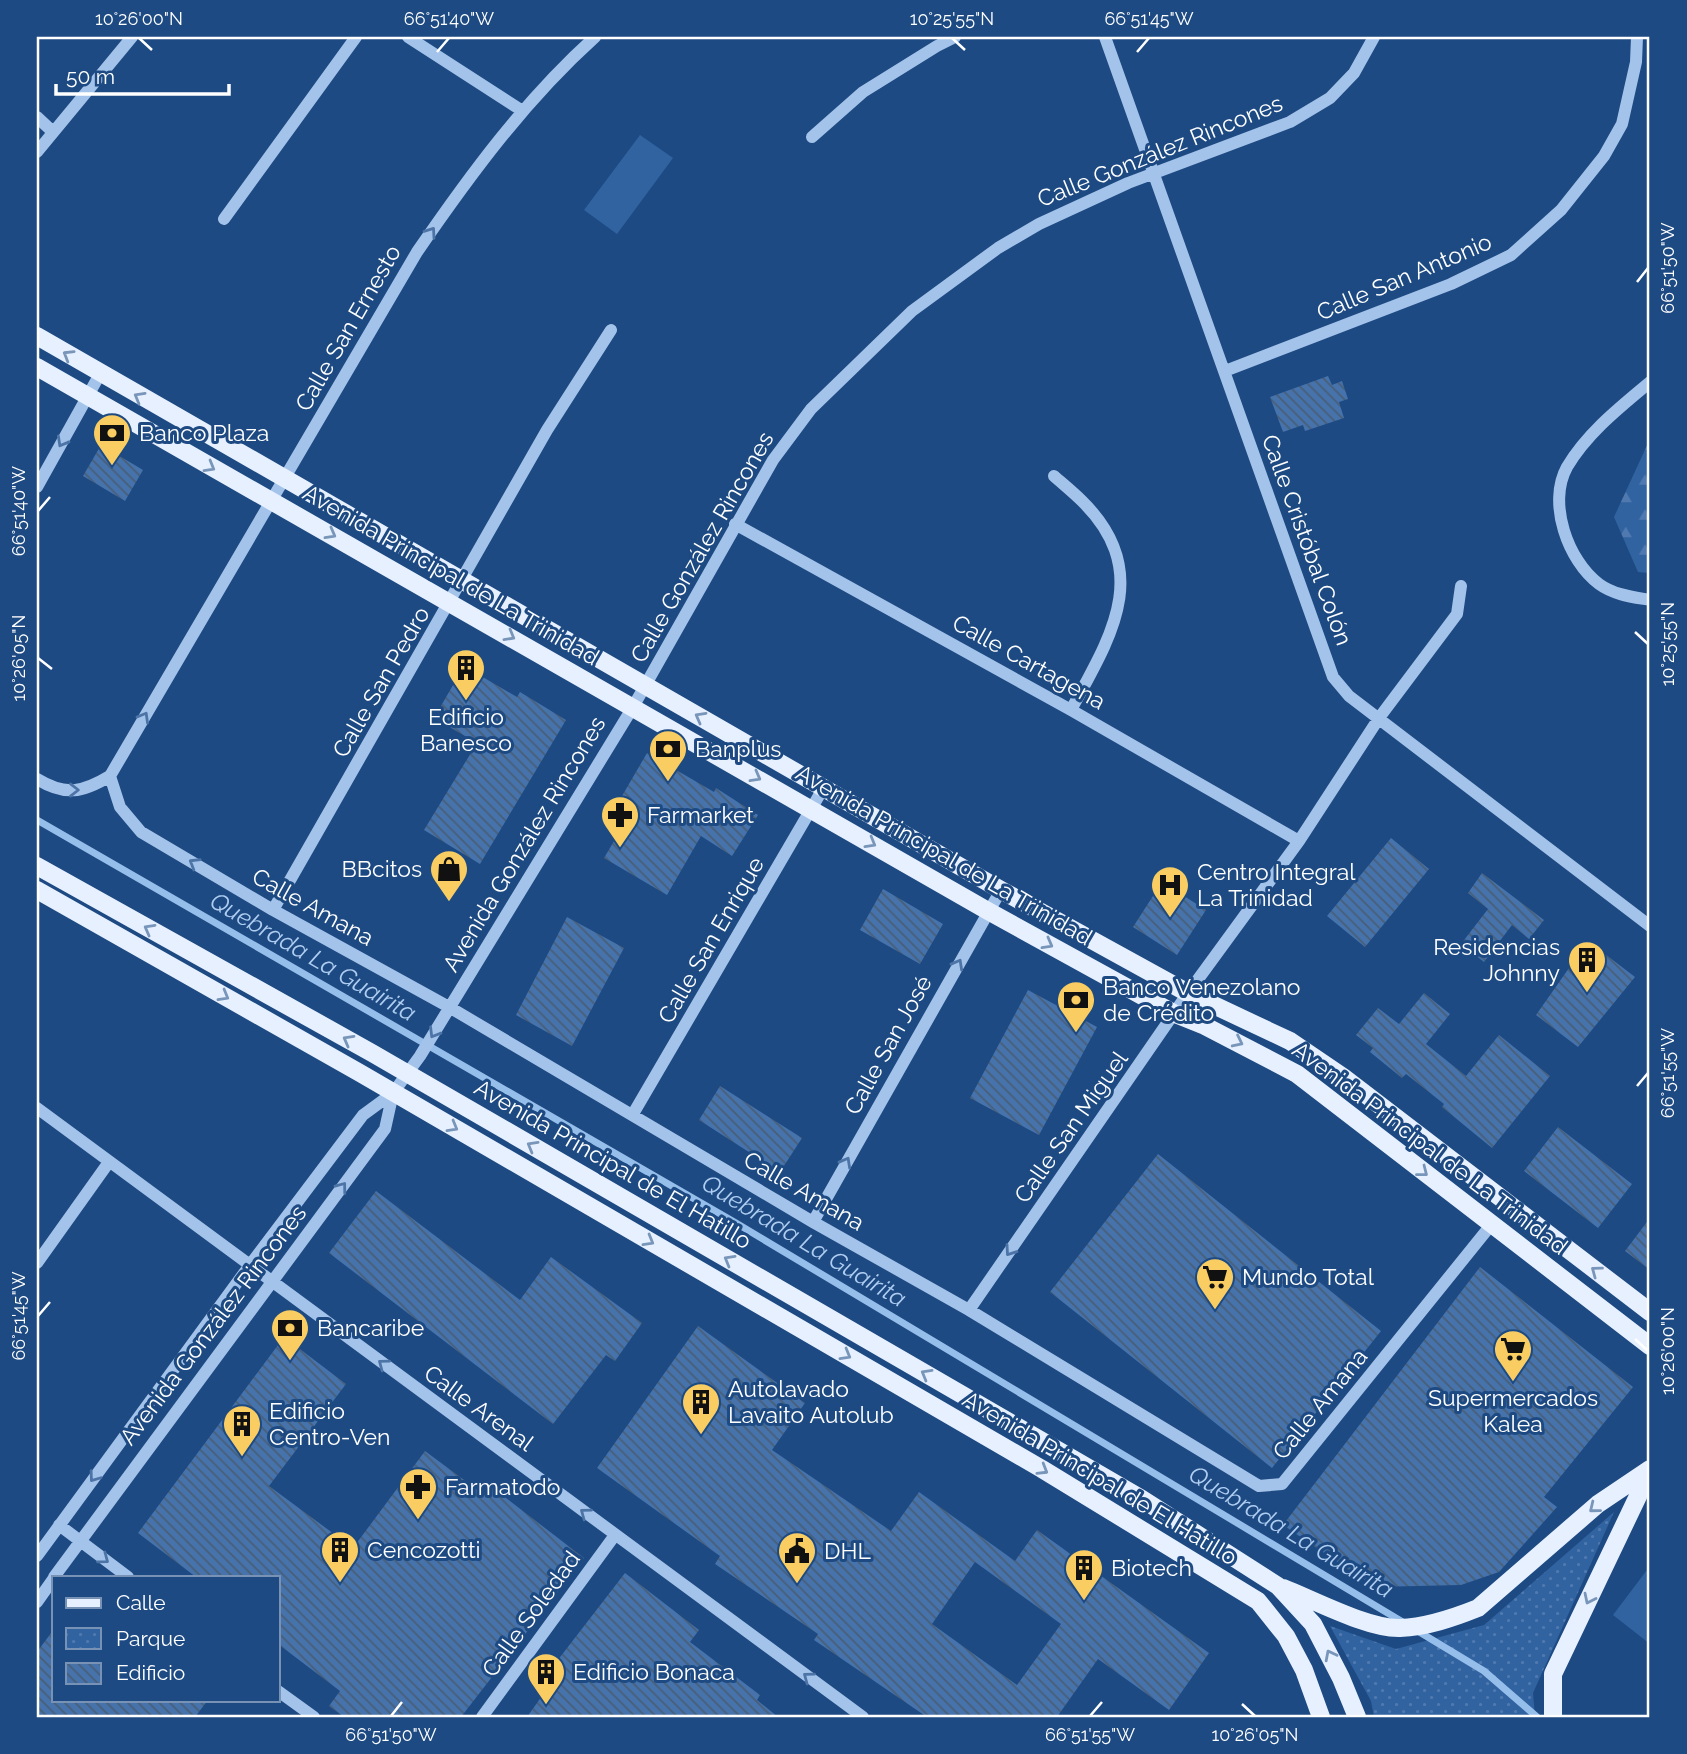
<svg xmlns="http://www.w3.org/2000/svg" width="1687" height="1754" font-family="Raleway,sans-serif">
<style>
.grass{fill:#3163a1}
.forest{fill:url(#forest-firs)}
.park{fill:url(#park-dots)}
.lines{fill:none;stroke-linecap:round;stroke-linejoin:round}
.stream{stroke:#96beeb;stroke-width:7}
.building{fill:url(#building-back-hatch);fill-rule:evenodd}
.minor{stroke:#a3c3ea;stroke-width:12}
.major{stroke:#e7f0fe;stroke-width:18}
.oneway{stroke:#4c74a6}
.oneway2{stroke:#7895ba}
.ticks{fill:none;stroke:#fff;stroke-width:2.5}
.labels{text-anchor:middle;stroke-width:6;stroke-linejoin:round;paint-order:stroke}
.street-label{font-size:23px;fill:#fff;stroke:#1d4a82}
.poi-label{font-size:23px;fill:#fff;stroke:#1d4a82;text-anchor:start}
.water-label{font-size:24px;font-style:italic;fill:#afcdf1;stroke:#1d4a82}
.neatline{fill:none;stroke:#fff;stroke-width:2.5}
.ticks-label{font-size:18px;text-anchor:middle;fill:#fff}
</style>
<defs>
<pattern id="forest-firs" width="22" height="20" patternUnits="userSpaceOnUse" patternTransform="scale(1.75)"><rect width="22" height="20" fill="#3163a1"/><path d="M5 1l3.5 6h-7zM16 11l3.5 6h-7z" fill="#507aaf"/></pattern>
<pattern id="park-dots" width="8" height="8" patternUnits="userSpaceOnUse" patternTransform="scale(1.75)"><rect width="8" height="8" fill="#3163a1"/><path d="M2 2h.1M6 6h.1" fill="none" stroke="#507aaf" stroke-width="1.8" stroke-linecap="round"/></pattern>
<pattern id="building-back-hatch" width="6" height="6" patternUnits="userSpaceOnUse" patternTransform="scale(1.75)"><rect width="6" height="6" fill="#4673ab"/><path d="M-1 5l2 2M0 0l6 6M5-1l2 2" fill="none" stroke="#495e77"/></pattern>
</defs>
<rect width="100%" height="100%" fill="#1d4a82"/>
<path class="grass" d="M640,135L673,158L617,234L584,210Z
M1650,1566V1644L1613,1615Z"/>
<path class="forest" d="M1650,439V573L1638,572L1614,517Z"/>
<path class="park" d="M1614,1512L1533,1693L1535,1717H1374L1371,1701L1330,1626L1396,1649L1484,1625Z"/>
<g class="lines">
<path class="stream" d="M37,820L736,1223L1406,1624
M1416,1630L1484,1671L1537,1717"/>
</g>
<path class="building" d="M1328,376L1332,385L1342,381L1348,399L1339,402L1344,418L1305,431L1303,425L1283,432L1270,397Z
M101,445L143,470L125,501L83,476Z
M464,666L517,697L520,692L566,720L480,864L424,830L477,743L434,718Z
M647,753L714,792L716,788L758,815L732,856L701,836L667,895L604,858L636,804L622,796Z
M1391,838L1429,869L1365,947L1327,916Z
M1482,873L1544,920L1529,939L1512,925L1484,962L1461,944L1488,909L1468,893Z
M1162,882L1206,910L1177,955L1133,927Z
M883,889L943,924L920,964L860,930Z
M567,917L624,948L572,1046L516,1015Z
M1588,941L1635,977L1578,1047L1536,1015Z
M1028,990L1097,1027L1039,1135L970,1098Z
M1424,993L1450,1014L1426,1044L1466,1076L1499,1035L1550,1076L1492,1148L1442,1107L1444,1104L1406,1074L1402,1078L1370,1052L1373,1048L1356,1035L1378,1008L1399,1024Z
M720,1086L802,1138L780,1172L699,1120Z
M1558,1127L1632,1184L1598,1228L1524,1171Z
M1158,1154L1381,1331L1272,1468L1050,1292Z
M376,1191L520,1300L551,1257L642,1323L615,1361L606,1355L553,1424L329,1253Z
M1650,1218V1270L1625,1251Z
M1480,1267L1633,1387L1544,1497L1557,1507L1499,1572L1461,1585L1374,1587L1283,1525Z
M698,1326L805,1403L772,1450L891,1531L919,1492L1015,1561L1037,1530L1209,1653L1169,1710L1098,1659L1057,1717H927L814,1640L818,1634L715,1564L720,1556L597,1468ZM975,1562L1061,1624L1017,1685L932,1624Z
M284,1337L346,1384L269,1486L353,1548L425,1451L487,1497L493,1488L584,1558L461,1717H344L329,1706L340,1691L278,1644V1577H196L138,1533Z
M625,1573L699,1630L690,1642L760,1695L757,1700L778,1717H527L554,1679L547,1674Z
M54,1629V1700H208L195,1717H37V1652Z"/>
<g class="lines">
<path class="minor" d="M408,37L521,110
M1105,37L1333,677L1349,696L1650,926
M37,117L53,132
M812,137L863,92L937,46L955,37
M37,152L132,37
M224,219L356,37
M1225,371L1451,284L1511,255L1561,210L1604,156L1622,124L1636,62L1637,37
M1650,382C1620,407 1587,433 1567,467C1547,503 1568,561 1599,584C1614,595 1633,597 1650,600
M1054,476C1063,484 1073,492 1082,501C1154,572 1110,638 1071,710
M37,487L100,374
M735,524L1071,710L1299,841
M110,776L120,807L141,832L273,910L449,1007L813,1222L969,1310L1259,1486L1282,1484L1491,1225
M37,779C65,796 82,793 110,776L417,252C470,175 525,100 595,37
M273,910L547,430L611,330
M37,1108L863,1717
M633,1114L824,787
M813,1222L1001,890
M37,1263L109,1162
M969,1310L1188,993L1299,841L1379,718L1457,614L1461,586
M59,1525L128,1577
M37,1556L250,1265L363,1115L393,1093L420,1056L633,707L773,460L811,409L912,311L998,248L1039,224L1128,183L1290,122L1330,98L1354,73L1374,37
M54,1577L385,1129L393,1093
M37,1602L54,1578
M278,1691L314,1717
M482,1717L615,1535"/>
<path class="major" d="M37,336L1001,890L1188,993L1290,1041L1343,1077L1650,1312
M37,367L988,911L1175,1014L1205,1026L1297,1074L1650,1346
M37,866L372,1053L1142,1499L1278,1586L1313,1624L1341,1678L1357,1717
M37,890L360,1073L1042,1469L1258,1601L1286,1636L1304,1670L1321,1717
M1283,1588C1314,1600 1368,1629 1400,1628C1427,1627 1453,1618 1478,1608L1598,1504L1650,1469
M1553,1717V1674L1650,1471"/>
</g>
<defs><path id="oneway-chevron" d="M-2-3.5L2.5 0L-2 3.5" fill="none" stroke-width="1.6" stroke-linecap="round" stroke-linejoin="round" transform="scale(1.75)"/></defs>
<g class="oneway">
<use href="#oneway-chevron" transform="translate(431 232) rotate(-55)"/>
<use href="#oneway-chevron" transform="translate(62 442) rotate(119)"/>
<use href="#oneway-chevron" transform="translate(144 717) rotate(-60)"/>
<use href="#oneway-chevron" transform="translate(74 790)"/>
<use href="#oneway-chevron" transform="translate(194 863) rotate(-149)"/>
<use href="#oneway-chevron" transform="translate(958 964) rotate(-61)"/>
<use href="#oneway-chevron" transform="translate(434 1033) rotate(121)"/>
<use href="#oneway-chevron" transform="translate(846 1162) rotate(-61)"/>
<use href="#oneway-chevron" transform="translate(342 1187) rotate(-53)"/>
<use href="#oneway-chevron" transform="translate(1010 1251) rotate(125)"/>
<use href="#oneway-chevron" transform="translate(383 1364) rotate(-143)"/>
<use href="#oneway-chevron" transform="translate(94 1477) rotate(126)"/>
<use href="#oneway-chevron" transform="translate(585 1513) rotate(-143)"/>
<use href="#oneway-chevron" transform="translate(104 1559) rotate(37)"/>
<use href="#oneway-chevron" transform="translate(808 1677) rotate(-143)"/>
</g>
<g class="oneway2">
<use href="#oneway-chevron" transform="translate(68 355) rotate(-149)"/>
<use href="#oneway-chevron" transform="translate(139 397) rotate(-150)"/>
<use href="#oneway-chevron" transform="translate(210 467) rotate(30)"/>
<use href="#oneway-chevron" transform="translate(331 534) rotate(29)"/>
<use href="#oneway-chevron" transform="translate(510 636) rotate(30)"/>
<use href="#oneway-chevron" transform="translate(700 717) rotate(-151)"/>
<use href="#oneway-chevron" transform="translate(756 777) rotate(29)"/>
<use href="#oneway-chevron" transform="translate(871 843) rotate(30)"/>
<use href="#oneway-chevron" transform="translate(149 929) rotate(-151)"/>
<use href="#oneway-chevron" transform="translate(1048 944) rotate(29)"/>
<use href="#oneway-chevron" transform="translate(224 996) rotate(30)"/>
<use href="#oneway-chevron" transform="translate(348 1040) rotate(-151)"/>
<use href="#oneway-chevron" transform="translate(1238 1042) rotate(26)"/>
<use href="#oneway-chevron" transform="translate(453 1127) rotate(30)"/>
<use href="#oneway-chevron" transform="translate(532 1146) rotate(-150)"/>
<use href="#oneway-chevron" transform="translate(1423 1172) rotate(38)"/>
<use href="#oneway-chevron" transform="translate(649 1241) rotate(30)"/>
<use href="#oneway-chevron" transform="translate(729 1260) rotate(-150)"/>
<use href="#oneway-chevron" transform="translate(1596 1271) rotate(-143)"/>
<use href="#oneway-chevron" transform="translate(846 1355) rotate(30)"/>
<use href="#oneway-chevron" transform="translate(926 1374) rotate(-150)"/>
<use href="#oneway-chevron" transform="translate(1043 1470) rotate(31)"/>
<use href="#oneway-chevron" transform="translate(1594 1508) rotate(141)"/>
<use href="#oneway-chevron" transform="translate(1589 1599) rotate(116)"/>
<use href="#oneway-chevron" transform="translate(1330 1655) rotate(-117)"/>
</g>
<path class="ticks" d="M139,38L152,50M952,38L965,50M437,52L449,38M1137,52L1149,38M1637,282L1648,268M38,511L50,497M1635,632L1648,644M38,658L52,669M1637,1086L1648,1073M38,1316L50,1302M1635,1339L1648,1351M1242,1704L1255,1716M391,1716L402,1702M1090,1716L1102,1702"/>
<defs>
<symbol id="bank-pin" viewBox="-11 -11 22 30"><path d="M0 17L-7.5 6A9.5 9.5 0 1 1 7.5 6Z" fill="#f9cd62" stroke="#1d4a82"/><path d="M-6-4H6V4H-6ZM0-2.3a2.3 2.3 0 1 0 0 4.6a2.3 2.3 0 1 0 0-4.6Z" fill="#111"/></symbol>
<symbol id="building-pin" viewBox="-11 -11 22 30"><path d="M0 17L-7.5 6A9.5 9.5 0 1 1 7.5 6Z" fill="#f9cd62" stroke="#1d4a82"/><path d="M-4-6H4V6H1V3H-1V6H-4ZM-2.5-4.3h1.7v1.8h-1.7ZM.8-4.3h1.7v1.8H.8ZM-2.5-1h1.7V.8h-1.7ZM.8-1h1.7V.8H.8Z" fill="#111"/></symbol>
<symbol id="pharmacy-pin" viewBox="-11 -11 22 30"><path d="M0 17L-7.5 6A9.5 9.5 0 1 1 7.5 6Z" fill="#f9cd62" stroke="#1d4a82"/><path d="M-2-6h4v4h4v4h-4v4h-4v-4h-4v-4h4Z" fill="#111"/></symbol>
<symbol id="shop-pin" viewBox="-11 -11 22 30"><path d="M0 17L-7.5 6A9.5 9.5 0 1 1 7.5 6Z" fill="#f9cd62" stroke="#1d4a82"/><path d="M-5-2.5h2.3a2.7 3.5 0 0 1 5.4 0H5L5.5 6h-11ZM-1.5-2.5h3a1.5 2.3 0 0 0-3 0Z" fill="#111"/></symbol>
<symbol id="hospital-pin" viewBox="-11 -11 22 30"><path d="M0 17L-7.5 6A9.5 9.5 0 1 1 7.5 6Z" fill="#f9cd62" stroke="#1d4a82"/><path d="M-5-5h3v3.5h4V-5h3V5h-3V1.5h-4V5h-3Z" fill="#111"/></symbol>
<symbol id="supermarket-pin" viewBox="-11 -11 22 30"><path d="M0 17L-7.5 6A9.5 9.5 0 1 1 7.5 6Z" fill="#f9cd62" stroke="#1d4a82"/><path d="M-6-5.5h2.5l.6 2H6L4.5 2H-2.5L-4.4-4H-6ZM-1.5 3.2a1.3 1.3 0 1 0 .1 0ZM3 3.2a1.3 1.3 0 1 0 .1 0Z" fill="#111"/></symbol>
<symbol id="civic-pin" viewBox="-11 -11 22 30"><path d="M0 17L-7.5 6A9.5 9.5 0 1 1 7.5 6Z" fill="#f9cd62" stroke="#1d4a82"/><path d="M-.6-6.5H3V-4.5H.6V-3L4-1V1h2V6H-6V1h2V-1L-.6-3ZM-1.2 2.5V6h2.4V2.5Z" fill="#111"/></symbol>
</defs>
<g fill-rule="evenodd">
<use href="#bank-pin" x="90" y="411" width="44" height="60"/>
<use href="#building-pin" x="444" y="646" width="44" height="60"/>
<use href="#bank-pin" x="646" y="727" width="44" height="60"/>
<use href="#pharmacy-pin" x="598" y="793" width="44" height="60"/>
<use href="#shop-pin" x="427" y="847" width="44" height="60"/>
<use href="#hospital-pin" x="1148" y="863" width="44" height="60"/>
<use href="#building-pin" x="1565" y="938" width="44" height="60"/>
<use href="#bank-pin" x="1054" y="978" width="44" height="60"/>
<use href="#supermarket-pin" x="1193" y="1255" width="44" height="60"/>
<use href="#bank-pin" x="268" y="1306" width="44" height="60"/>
<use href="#supermarket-pin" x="1491" y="1327" width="44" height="60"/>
<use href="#building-pin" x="679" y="1380" width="44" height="60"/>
<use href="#building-pin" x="220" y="1402" width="44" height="60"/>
<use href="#pharmacy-pin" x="396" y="1465" width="44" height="60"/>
<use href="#building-pin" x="318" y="1528" width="44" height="60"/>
<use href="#civic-pin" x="775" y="1529" width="44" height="60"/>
<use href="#building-pin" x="1062" y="1546" width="44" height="60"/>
<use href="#building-pin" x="524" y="1650" width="44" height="60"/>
</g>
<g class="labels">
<g class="street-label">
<text transform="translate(1160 151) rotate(-22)" y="8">Calle González Rincones</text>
<text transform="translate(1404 277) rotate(-23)" y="8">Calle San Antonio</text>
<text transform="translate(348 328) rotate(-60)" y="8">Calle San Ernesto</text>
<text transform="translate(1307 540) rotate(70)" y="8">Calle Cristóbal Colón</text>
<text transform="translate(702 547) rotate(-60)" y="8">Calle González Rincones</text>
<text transform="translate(451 575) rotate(30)" y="8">Avenida Principal de La Trinidad</text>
<text transform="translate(1029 662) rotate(29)" y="8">Calle Cartagena</text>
<text transform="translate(381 682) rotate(-60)" y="8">Calle San Pedro</text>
<text transform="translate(524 844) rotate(-59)" y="8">Avenida González Rincones</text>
<text transform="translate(944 855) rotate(30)" y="8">Avenida Principal de La Trinidad</text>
<text transform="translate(313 907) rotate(29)" y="8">Calle Amana</text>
<text transform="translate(711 940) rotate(-60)" y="8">Calle San Enrique</text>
<text transform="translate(888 1045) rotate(-61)" y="8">Calle San José</text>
<text transform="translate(1071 1127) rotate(-55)" y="8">Calle San Miguel</text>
<text transform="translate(1430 1148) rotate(37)" y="8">Avenida Principal de La Trinidad</text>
<text transform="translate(613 1164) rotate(30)" y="8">Avenida Principal de El Hatillo</text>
<text transform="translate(804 1191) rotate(30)" y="8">Calle Amana</text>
<text transform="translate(213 1325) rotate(-53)" y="8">Avenida González Rincones</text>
<text transform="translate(1320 1404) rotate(-51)" y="8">Calle Amana</text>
<text transform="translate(479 1408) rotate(36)" y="8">Calle Arenal</text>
<text transform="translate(1100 1478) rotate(31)" y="8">Avenida Principal de El Hatillo</text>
<text transform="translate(531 1614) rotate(-54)" y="8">Calle Soledad</text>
</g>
<g class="poi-label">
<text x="139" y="441">Banco Plaza</text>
<text x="466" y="725" text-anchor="middle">Edificio<tspan x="466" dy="26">Banesco</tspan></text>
<text x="695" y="757">Banplus</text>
<text x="647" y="823">Farmarket</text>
<text x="422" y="877" text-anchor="end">BBcitos</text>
<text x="1197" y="880">Centro Integral<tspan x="1197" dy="26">La Trinidad</tspan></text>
<text x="1560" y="955" text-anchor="end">Residencias<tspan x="1560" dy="26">Johnny</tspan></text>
<text x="1103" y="995">Banco Venezolano<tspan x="1103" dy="26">de Crédito</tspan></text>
<text x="1242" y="1285">Mundo Total</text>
<text x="317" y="1336">Bancaribe</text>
<text x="728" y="1397">Autolavado<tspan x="728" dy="26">Lavaito Autolub</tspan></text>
<text x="1513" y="1406" text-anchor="middle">Supermercados<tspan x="1513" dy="26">Kalea</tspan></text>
<text x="269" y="1419">Edificio<tspan x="269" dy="26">Centro-Ven</tspan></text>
<text x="445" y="1495">Farmatodo</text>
<text x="367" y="1558">Cencozotti</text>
<text x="824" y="1559">DHL</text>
<text x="1111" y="1576">Biotech</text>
<text x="573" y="1680">Edificio Bonaca</text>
</g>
<g class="water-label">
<text transform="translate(313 957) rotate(30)" y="8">Quebrada La Guairita</text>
<text transform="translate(804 1241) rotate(31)" y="8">Quebrada La Guairita</text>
<text transform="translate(1291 1532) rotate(31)" y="8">Quebrada La Guairita</text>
</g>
</g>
<rect width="1687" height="1754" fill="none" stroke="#1d4a82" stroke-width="77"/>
<rect x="52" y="1576" width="228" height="126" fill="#1d4a82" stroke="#7792b4" stroke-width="2"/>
<rect x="66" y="1598" width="35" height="10" fill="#e7f0fe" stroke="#7792b4" stroke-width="2"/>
<text x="116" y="1610" font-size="21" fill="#ffffff">Calle</text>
<rect x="66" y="1628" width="35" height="21" fill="url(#park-dots)" stroke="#7792b4" stroke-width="2"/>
<text x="116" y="1646" font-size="21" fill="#ffffff">Parque</text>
<rect x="66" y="1663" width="35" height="21" fill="url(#building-back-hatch)" stroke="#7792b4" stroke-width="2"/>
<text x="116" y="1680" font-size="21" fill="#ffffff">Edificio</text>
<path d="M56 84v10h173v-10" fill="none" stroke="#ffffff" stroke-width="3.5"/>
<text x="66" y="84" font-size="21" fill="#ffffff" stroke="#1d4a82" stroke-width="5" paint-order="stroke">50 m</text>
<rect x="38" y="38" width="1610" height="1678" class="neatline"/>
<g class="ticks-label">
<text x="139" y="25">10°26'00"N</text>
<text x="449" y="25">66°51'40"W</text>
<text x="952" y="25">10°25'55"N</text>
<text x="1149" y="25">66°51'45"W</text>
<text transform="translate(1668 268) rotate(-90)" y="6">66°51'50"W</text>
<text transform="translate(19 511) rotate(-90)" y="6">66°51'40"W</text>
<text transform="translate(1668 644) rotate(-90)" y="6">10°25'55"N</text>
<text transform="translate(19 658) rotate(-90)" y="6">10°26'05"N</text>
<text transform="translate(1668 1073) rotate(-90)" y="6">66°51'55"W</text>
<text transform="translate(19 1316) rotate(-90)" y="6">66°51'45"W</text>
<text transform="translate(1668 1351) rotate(-90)" y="6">10°26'00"N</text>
<text x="391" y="1741">66°51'50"W</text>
<text x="1090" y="1741">66°51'55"W</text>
<text x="1255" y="1741">10°26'05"N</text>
</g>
</svg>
